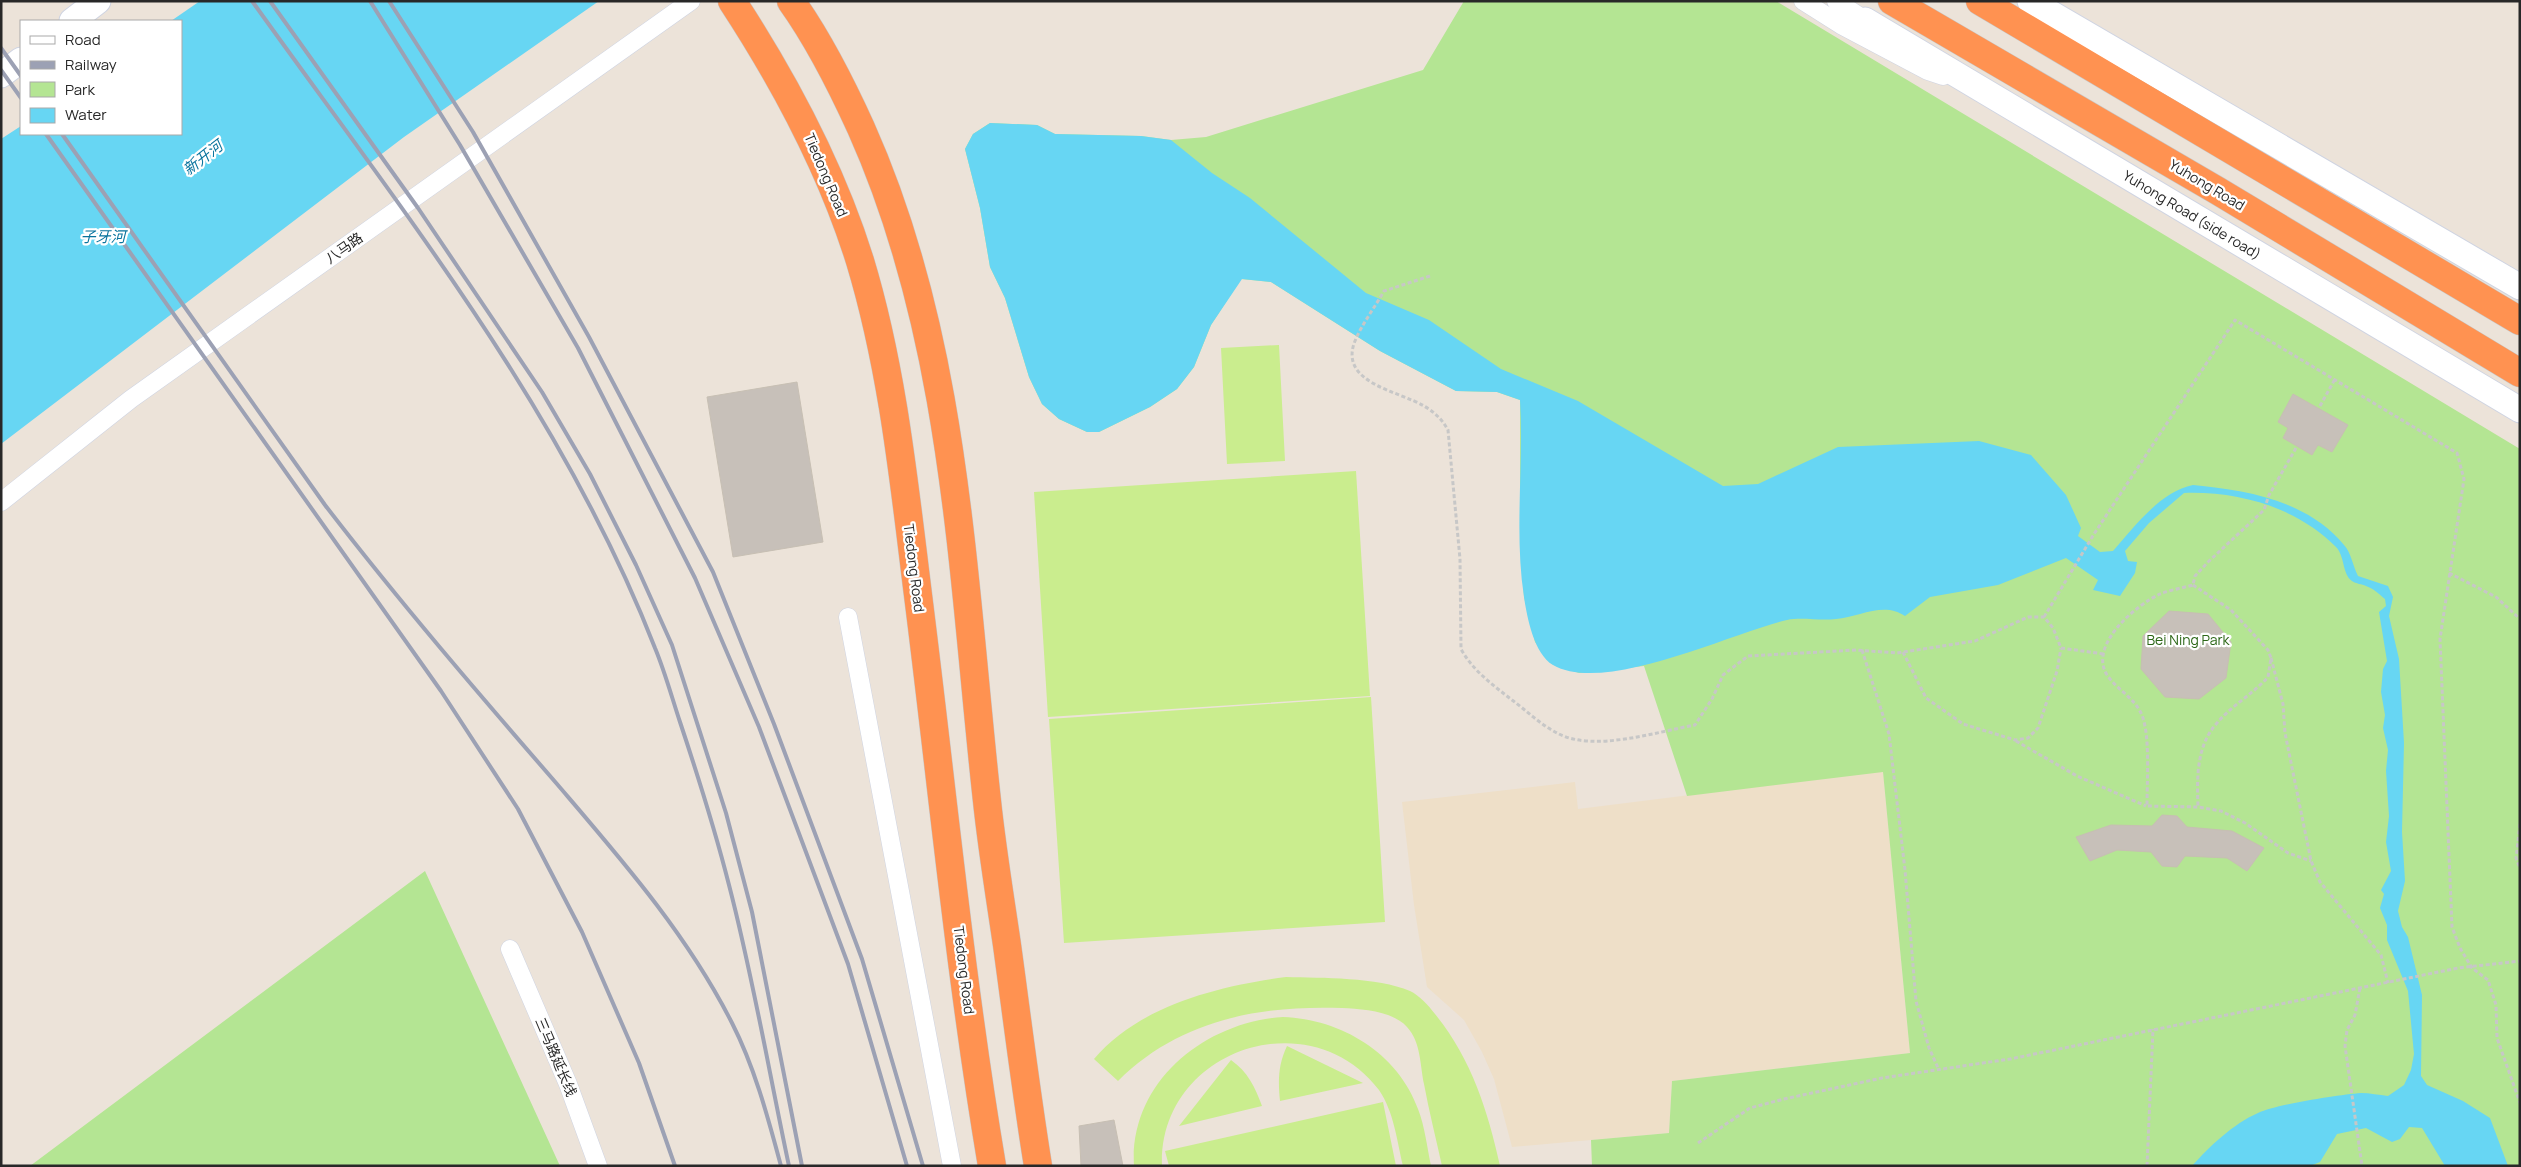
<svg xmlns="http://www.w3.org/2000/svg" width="2521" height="1167" font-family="Manrope,'Noto Sans SC',sans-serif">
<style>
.education{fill:#eedfc8}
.green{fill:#b4e593}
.pitch{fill:#caed8e}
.water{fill:#67d6f3}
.building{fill:#c7c0b9;stroke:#c7bfb3}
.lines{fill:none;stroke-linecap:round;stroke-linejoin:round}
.street-casing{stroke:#cfd4e2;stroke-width:19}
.secondary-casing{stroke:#cfd4e2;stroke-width:27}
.highway-casing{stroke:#c7c7c7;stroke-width:29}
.path{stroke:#c7c7c7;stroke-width:3;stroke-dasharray:4 2.5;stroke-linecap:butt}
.street{stroke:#fff;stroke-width:18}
.secondary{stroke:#fff;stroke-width:25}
.highway{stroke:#ff9251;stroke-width:28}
.rail{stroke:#9ca1b4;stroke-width:4}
.labels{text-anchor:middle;stroke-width:4.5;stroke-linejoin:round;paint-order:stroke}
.street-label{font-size:14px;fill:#282828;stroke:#fff}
.park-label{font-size:14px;fill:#2c6717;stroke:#fff}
.water-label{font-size:15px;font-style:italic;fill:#08739d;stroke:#fff}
</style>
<rect width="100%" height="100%" fill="#ece3d9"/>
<path class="education" d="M1883,771L1910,1053L1672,1081L1669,1133L1512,1147L1494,1079L1482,1052L1464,1020L1427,987L1414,905L1402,802L1575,782L1578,809Z"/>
<path class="green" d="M1464,1H1776L2520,449V1166H1592L1591,1140L1669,1133L1672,1081L1910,1053L1883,772L1687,796L1644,666L1579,673L1552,664L1535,642L1524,597L1520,543V400L1497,392L1456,391L1380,351L1271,282L1241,279L1211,325L1194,367L1177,389L1150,407L1099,432H1087L1059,419L1042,404L1029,377L1005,298L990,267L980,208L965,149L973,134L990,123L1037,125L1055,134L1141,136L1171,140L1206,137L1423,70Z
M425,871L560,1166H30Z"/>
<path class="pitch" d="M1279,345L1285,461L1227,464L1221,348Z
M1356,471L1370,696L1048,717L1034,492Z
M1371,697L1385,922L1064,943L1049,719Z
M1286,977C1322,978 1377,977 1410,991C1419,995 1429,1006 1435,1014C1471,1058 1488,1111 1500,1166H1442C1436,1139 1429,1111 1424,1084C1420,1065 1421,1042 1407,1027C1393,1011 1362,1009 1342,1008C1260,1005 1179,1020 1118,1081L1094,1059C1140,1005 1219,986 1286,977Z
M1283,1017C1341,1019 1398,1053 1418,1109C1425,1127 1427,1147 1431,1166H1403C1397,1141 1394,1112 1379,1090C1309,998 1158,1051 1162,1166H1134C1129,1082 1205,1022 1283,1017Z
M1287,1046L1363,1083L1280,1101C1278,1081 1278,1065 1287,1046Z
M1231,1060C1248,1072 1255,1087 1262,1106L1179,1126Z
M1383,1102L1396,1166H1169L1165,1151Z"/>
<path class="water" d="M200,1H599L404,137L1,444V139L21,126V134H181V21H171Z
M990,123L1037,125L1055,134L1141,136L1171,140L1212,173L1250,198L1366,293L1429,320L1501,369L1578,401L1723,486L1758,484L1838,447L1979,441L2031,455L2066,495L2081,528L2078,536L2100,552L2113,551C2134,527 2161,491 2193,485C2247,490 2308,501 2344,545C2351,552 2353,567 2358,576L2388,586L2393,597L2389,616L2399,659L2404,743L2402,832L2405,881L2398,911L2402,927L2408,937L2422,995L2421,1076L2427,1085L2463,1101L2490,1118L2508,1166H2445L2422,1128L2409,1127L2400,1139L2392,1142L2366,1128L2337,1134L2320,1162L2310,1166H2192C2210,1146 2233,1124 2258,1113C2278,1104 2338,1095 2361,1093C2370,1093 2379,1095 2388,1096L2404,1085L2411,1070L2414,1054L2408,991L2387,940V925L2380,908L2384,894L2381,890L2391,871L2386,842L2389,816L2386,771L2388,750L2383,728L2385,715L2381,692L2383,669L2387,661L2379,612L2386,606L2385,599C2379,594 2374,589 2366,586C2362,584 2356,584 2352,581C2342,574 2345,556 2336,547C2298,508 2239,491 2184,493L2149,523L2125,551L2128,561L2137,562L2135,573L2120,596L2093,590L2098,580L2066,558L1998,585L1930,597L1905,616C1884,601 1859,617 1836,619C1820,621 1802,617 1787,620C1731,633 1605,695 1553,665C1534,654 1527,617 1524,597C1514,532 1524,465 1520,400L1497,392L1456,391L1380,351L1271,282L1242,279L1211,325L1194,367L1177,389L1150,407L1099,432H1087L1059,419L1042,404L1029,377L1005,298L990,267L980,208L965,149L973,134Z"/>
<path class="building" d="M797,382L823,542L733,557L707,397Z
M2293,394L2348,425L2332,452L2318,445L2312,455L2283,438L2288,428L2278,422Z
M2169,611L2208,614L2231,642L2226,678L2199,699L2165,697L2141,669L2143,636Z
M2162,815L2177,816L2187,827L2232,831L2264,848L2247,871L2227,858L2185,856L2177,867L2162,866L2151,852L2117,850L2090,861L2076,837L2111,825L2152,826Z
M1114,1120L1123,1166H1081L1079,1126Z"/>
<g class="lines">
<defs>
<path id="street" d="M1803,1L1841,25L1928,71L1943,76
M1836,1L1865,20
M1,502L131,399L691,1
M848,617L952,1166
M510,949L568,1084L598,1166"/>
<path id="secondary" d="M2030,1L2520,287
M1865,20L2520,410
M72,21L98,1
M1,75L21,60"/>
<path id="highway" d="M732,1C785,82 831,168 860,261C893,370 904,483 918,595C942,785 960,977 992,1166
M791,1C819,40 841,84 861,128C956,340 962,574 987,801C992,849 1000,897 1007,945C1017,1018 1026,1092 1038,1166
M1892,1L2218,191L2520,373
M1980,1L2520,321"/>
</defs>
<use href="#street" class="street-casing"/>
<use href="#secondary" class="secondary-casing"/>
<use href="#highway" class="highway-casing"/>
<path class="path" d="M1430,276L1384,291C1375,307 1362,324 1355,341C1338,383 1399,391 1424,406C1434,412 1442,419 1448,430L1460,559L1461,649C1473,671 1493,685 1512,700C1527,711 1542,726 1559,734C1595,752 1656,732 1695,725L1712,699L1723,675L1748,656L1856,650L1897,653L1975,641L2028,617H2044L2053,628L2061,648L2104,654
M2320,406L2335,379
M2296,448L2269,495L2264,510L2208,562L2195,576L2193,585C2182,588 2170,590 2160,594C2136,605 2088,645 2107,675C2118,691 2137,699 2143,718C2150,740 2147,782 2147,806L2198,807L2221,811L2245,823L2288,853L2311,861
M2449,573L2496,597L2520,619
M2193,585L2231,610L2268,650L2271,658L2268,677C2253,694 2231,706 2217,723C2196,746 2197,778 2198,807
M2044,617L2094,534L2235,320L2457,453L2464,479L2440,639L2452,927L2460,948L2472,968L2488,980L2496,1005L2497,1038L2520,1103
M1862,650L1889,734L1905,870L1916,1001L1929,1048L1939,1070
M1903,652L1926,698L1963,724L2015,740L2028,738L2038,728L2057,671L2061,648
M2271,658L2283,704L2285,733L2311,861L2320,882L2381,955L2388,983
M2016,741L2077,776L2146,806
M2520,824L2516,858L2520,868
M2360,988L2355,1015L2347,1030L2345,1046L2362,1166
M1698,1143L1750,1108L1784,1099L1882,1078L2010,1059L2458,968L2520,961
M2147,1166L2153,1029"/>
<use href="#street" class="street"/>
<use href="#secondary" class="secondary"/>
<use href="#highway" class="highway"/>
<path class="rail" d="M252,1C400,208 562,409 655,648C665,672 672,698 680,722C698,776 715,830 729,885C753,977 769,1072 789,1166
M270,1L418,208L542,392L590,474L636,565L672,645L726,813L752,912L802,1166
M370,1L460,145L578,348L695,578L759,727L848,964L907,1166
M389,1L473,132L589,337L713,572L774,724L862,959L923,1166
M1,48L21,76
M1,70L21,98
M46,134L441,691L518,809L582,932L639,1063L675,1166
M62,134L325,505C398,600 478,693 557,784C621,859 687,934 732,1023C755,1068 768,1118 781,1166"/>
</g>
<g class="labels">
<g class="street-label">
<text transform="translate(826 175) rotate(67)" y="5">Tiedong Road</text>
<text transform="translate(2207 185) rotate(31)" y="5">Yuhong Road</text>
<text transform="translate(2192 215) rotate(31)" y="5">Yuhong Road (side road)</text>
<text transform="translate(344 248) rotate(-35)" y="5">八马路</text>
<text transform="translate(914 568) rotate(83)" y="5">Tiedong Road</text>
<text transform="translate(964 970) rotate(83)" y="5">Tiedong Road</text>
<text transform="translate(556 1057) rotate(67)" y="5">三马路延长线</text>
</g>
<g class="park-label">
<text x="2188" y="645">Bei Ning Park</text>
</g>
<g class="water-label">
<text transform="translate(203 158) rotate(-38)" y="5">新开河</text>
<text x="103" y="242">子牙河</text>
</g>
</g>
<rect width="2521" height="1167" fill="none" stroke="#282828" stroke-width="5"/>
<rect x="20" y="20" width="162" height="115" fill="#ffffff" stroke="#a9a9a9"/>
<rect x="30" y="36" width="25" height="8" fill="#ffffff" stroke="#a9a9a9"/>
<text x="65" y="45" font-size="15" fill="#282828">Road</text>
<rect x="30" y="61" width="25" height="8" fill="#9ca1b4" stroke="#a9a9a9"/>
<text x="65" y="70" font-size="15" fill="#282828">Railway</text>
<rect x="30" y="82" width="25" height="15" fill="#b4e593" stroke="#a9a9a9"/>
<text x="65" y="95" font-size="15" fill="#282828">Park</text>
<rect x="30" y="108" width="25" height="15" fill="#67d6f3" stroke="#a9a9a9"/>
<text x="65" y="120" font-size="15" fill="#282828">Water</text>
</svg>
